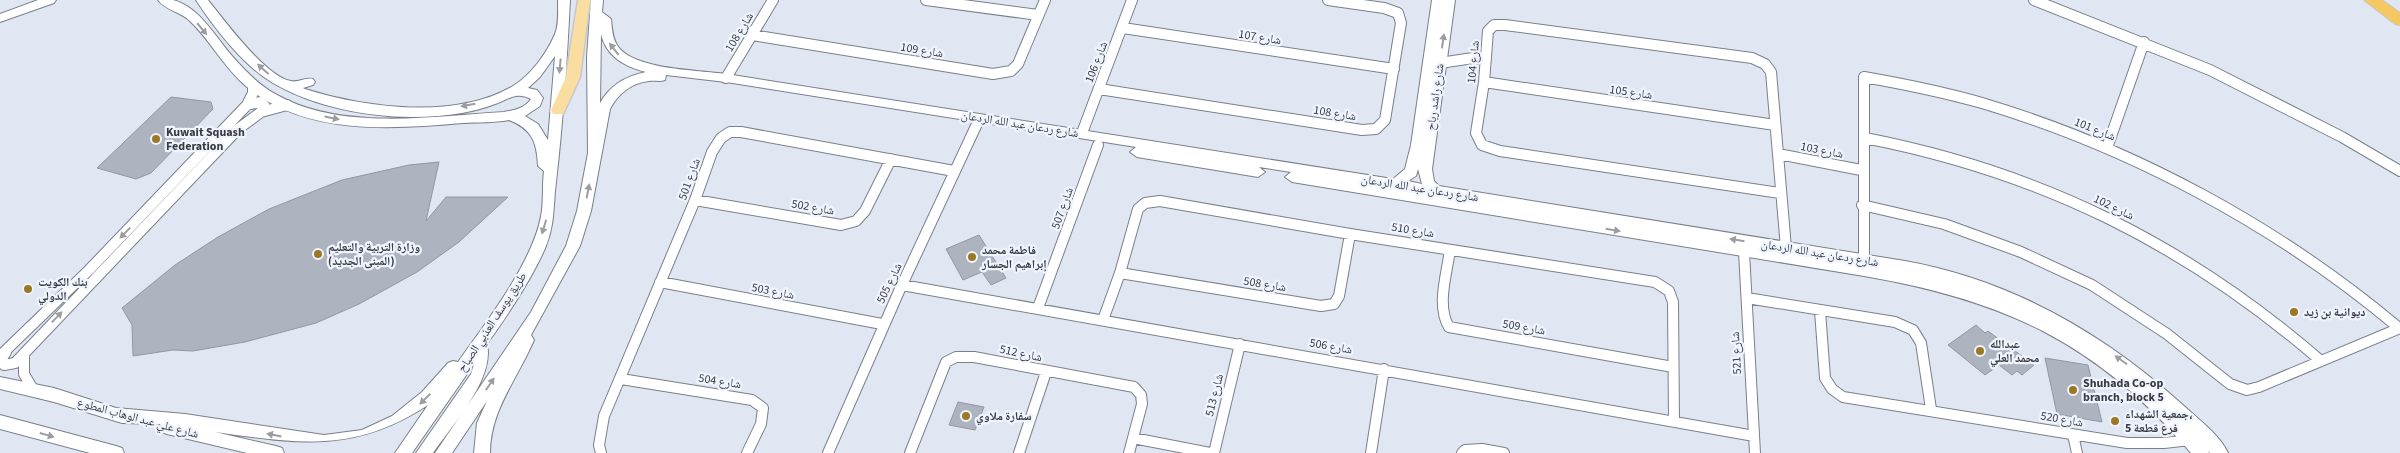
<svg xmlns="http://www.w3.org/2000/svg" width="2400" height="453" font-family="'Source Sans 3','Noto Naskh Arabic',sans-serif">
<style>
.building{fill:#adb3bf;stroke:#9297a3}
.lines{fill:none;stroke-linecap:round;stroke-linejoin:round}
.street-casing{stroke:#7a7f8b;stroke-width:12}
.secondary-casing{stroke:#7a7f8b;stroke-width:2}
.primary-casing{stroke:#c7c8ca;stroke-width:3}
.highway-casing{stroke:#c7c8ca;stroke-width:2}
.street{stroke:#fff;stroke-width:10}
.secondary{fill:#fff;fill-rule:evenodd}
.primary{fill:#fadea1;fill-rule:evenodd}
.highway{fill:#f6c863;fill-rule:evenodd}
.oneway{fill:#9c9da0}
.poi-dot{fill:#9b7823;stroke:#eff4fe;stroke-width:2}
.labels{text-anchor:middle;stroke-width:4.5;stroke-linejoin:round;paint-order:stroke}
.street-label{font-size:12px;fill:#383b40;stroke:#eff4fe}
.poi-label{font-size:12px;font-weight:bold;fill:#383b40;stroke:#eff4fe;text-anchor:start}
</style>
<rect width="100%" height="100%" fill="#e0e7f3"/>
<path class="building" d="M171,97L211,102L213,109L151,173L136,179L97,168Z
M439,162L426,221L446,197H508L459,242L417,272L359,304L316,323L245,342L193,351L173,350L133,356L132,325L122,308L175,265L218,237L269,209L342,180L409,165Z
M979,235L1006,278L991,285L982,272L963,280L946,249Z
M1976,325L1985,333L1988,331L2034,365L2022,375L2017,371L2012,375L1999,365L1985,375L1948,345Z
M2045,358L2088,365L2102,422L2057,414Z
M958,402L984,407L975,430L949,425Z"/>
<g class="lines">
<defs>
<path id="street" d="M926,0L1038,15
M2034,0L2210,70L2342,137L2400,171
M1123,28L1394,69
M752,35L993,74L1011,71L1018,64L1045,0
M1440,63L1473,58L1486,59
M726,78L773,0
M1484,82L1775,125
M1099,89L1362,130L1376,129L1385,120L1401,23L1398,13L1384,8L1328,0
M247,105L260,102L264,105L261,112
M1082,133L1132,0
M1865,138C2040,172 2186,244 2321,361
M2107,148L2144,42
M1778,154L1861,170
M1780,193L1500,151L1482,145L1476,133L1484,82L1488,31L1494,25H1505L1752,58L1765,64L1771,72L1786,248
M695,200L841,225L856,221L865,211L891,159
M1862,205L1944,224L2021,252L2092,285L2167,334L2230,384L2247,390L2259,387L2400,328
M1450,250C1447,273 1436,306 1449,327L1673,367
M1744,252L1755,453
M1864,267V77C1904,84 1943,92 1982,103C2133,148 2279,227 2399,328
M1120,273L1321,306L1334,304L1339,296L1350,234
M660,282L882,324
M902,285L1754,436
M1747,298L1895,322L1913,330L1921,343L1931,409
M1038,308L1098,145
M1820,311L1825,378L1832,389L1843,397L2127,443H2164L2190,440
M1103,320L1120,273L1138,209L1145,203L1160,201L1350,234L1655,282L1669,291L1673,302L1674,421
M6,352L1,360L4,365L15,363L238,129L261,112L287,105
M2,354L89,270L247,105L253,93V85
M24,354V374L34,391
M621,379L752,400L763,408L761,424L747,453
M2073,435L2077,453
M1133,438L1210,453
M601,453L599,445L604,416L695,200L712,152L721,138L730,132H741L954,171
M828,453L900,289L976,126
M910,453L946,362L956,357H974L1134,387L1141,395L1142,404L1129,453
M1019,453L1046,372
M1214,453L1240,344
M1371,453L1384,369
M1462,453L1465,450L1482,449L1504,453"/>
<path id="secondary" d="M38,0H56L54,3L0,22V14Z
M158,0C163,0 169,0 173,0C200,7 216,38 233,57C246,72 261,87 279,96C343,131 435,116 504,112C515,110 525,108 531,99C527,97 521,95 516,96C509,97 502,102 495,104C485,108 473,111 462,113C401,123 326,114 273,83C245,67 214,28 196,0H208C224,20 266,77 291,81C298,83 305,77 313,79L315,82L313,85L303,88L305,89C365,108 456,120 513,86C531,75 547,53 555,34C559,25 558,10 558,0H570C567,61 563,122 556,182C553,206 555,223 546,246C533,277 507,316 487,344C495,379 452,425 433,453H416L471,374L474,364L412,453H395L428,405C355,453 300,444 215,432L276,446L282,448L284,453H247L167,434L162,432L160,424L122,423L54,402L0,389V377L54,388L116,408L185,414L324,435L362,430L392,416L422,392L448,363L453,361L458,362C485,324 533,262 541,216C544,202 542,186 544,171L538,166C537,142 532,129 509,120C494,123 478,122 463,123C391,129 307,136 247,87C224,68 211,41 190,21C181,12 165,10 158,0ZM555,56L548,140L538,124L525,116L540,106L543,98L537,90L528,88L540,77Z
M591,0H603L602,12L611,19C612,28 612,37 617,45C632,70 699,70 726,74L1393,179L1405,169L1411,145L1432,0H1455L1432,169L1434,181L1439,186L1905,261C2011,280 2105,334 2184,406C2198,419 2220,435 2228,453H2210L2208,451L2209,453H2191C2098,343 2004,300 1864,276L1292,182L1285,177L1291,172L1259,167L1265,172L1258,177L1137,157L1130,152L1136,147L726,82L666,75L665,80C660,82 655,80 649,81C631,83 618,94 610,109L591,211L580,246L531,335L534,340C518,378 490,410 490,453H474L477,423L487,401L452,453H435L531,312L566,246L577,211L588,153L587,57ZM601,34C606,56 625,67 646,72C626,76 610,85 600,103ZM1418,169L1422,184L1408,181L1416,176Z
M0,415L116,446L122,448L124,453H90L0,429Z"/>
<path id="primary" d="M578,0H590L580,77L565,110L563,114H553L551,110L566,77Z"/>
<path id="highway" d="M2364,0H2382L2400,13V25L2395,24Z"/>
</defs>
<use href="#street" class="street-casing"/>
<use href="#secondary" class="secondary-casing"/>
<use href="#primary" class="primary-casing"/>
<use href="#highway" class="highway-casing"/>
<use href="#street" class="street"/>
<use href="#secondary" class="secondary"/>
<use href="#primary" class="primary"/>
<use href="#highway" class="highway"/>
</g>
<defs><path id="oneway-solid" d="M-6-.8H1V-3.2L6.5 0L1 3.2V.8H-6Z" transform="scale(1.25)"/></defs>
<g class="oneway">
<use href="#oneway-solid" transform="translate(202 29) rotate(50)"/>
<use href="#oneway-solid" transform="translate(1443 41) rotate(-82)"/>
<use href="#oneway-solid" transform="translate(614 49) rotate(-128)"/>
<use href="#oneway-solid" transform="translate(560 66) rotate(95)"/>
<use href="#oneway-solid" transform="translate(263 69) rotate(-138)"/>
<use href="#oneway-solid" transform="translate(468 105) rotate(170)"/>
<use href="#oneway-solid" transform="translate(332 118) rotate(11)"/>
<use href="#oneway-solid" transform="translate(588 191) rotate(-79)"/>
<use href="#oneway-solid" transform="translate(544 227) rotate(107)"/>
<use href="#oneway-solid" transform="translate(1613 230) rotate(9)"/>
<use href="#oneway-solid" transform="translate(125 233) rotate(134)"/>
<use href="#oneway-solid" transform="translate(1737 240) rotate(-171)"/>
<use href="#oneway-solid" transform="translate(57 317) rotate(-46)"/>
<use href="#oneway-solid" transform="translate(2121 360) rotate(-145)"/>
<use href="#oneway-solid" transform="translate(490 384) rotate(-56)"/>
<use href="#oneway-solid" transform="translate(425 399) rotate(136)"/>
<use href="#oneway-solid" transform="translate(47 435) rotate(16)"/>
<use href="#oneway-solid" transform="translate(274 435) rotate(-169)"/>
</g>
<g class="poi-dot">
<circle cx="156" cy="139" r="5"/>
<circle cx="318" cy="254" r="5"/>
<circle cx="972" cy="257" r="5"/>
<circle cx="28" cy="289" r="5"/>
<circle cx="2294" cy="312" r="5"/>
<circle cx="1980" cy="351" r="5"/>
<circle cx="2073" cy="390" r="5"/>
<circle cx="966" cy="416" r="5"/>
<circle cx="2115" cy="421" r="5"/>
</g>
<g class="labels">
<g class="street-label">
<text transform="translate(739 32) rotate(-59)" y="4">شارع 108</text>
<text transform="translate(1260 37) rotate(9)" y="4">شارع 107</text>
<text transform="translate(922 50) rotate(9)" y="4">شارع 109</text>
<text transform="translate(1096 62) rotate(-69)" y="4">شارع 106</text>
<text transform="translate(1473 62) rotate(-85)" y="4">شارع 104</text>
<text transform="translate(1631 92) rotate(8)" y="4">شارع 105</text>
<text transform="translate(1435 97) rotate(-82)" y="4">شارع راشد رباح</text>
<text transform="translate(1335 113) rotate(9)" y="4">شارع 108</text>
<text transform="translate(1020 124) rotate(9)" y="4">شارع ردعان عبد الله الردعان</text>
<text transform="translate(2095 129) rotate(22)" y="4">شارع 101</text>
<text transform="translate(1822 150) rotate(11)" y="4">شارع 103</text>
<text transform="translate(689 179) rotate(-70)" y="4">شارع 501</text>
<text transform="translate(1420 188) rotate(9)" y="4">شارع ردعان عبد الله الردعان</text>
<text transform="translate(813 207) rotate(10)" y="4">شارع 502</text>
<text transform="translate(2114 207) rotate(26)" y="4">شارع 102</text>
<text transform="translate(1062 208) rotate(-70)" y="4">شارع 507</text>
<text transform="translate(1413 230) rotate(9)" y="4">شارع 510</text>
<text transform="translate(1820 253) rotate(9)" y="4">شارع ردعان عبد الله الردعان</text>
<text transform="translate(889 283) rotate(-64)" y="4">شارع 505</text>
<text transform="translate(1265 284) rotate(9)" y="4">شارع 508</text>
<text transform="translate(773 291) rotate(11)" y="4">شارع 503</text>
<text transform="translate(492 322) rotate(-57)" y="4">طريق يوسف العذبي الصباح</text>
<text transform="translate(1524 327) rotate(10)" y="4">شارع 509</text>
<text transform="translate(1331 346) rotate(10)" y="4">شارع 506</text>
<text transform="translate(1021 353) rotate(12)" y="4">شارع 512</text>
<text transform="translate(1736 353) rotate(-93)" y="4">شارع 521</text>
<text transform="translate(720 381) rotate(9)" y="4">شارع 504</text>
<text transform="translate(1214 395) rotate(-76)" y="4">شارع 513</text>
<text transform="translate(138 418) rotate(15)" y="4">شارع علي عبد الوهاب المطوع</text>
<text transform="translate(2062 419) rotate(10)" y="4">شارع 520</text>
</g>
<g class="poi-label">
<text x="166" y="136">Kuwait Squash<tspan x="166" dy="14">Federation</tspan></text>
<text x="328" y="251">وزارة التربية والتعليم<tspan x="328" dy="14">(المبنى الجديد)</tspan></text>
<text x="982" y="254">فاطمة محمد<tspan x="982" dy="14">إبراهيم الجسار</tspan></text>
<text x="38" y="286">بنك الكويت<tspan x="38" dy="14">الدولي</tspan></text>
<text x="2304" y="316">ديوانية بن زيد</text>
<text x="1990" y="348">عبدالله<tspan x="1990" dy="14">محمد العلي</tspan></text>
<text x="2083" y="387">Shuhada Co-op<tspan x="2083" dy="14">branch, block 5</tspan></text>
<text x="2125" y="418">جمعية الشهداء،<tspan x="2125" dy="14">فرع قطعة 5</tspan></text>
<text x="976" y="420">سفارة ملاوي</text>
</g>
</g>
</svg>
